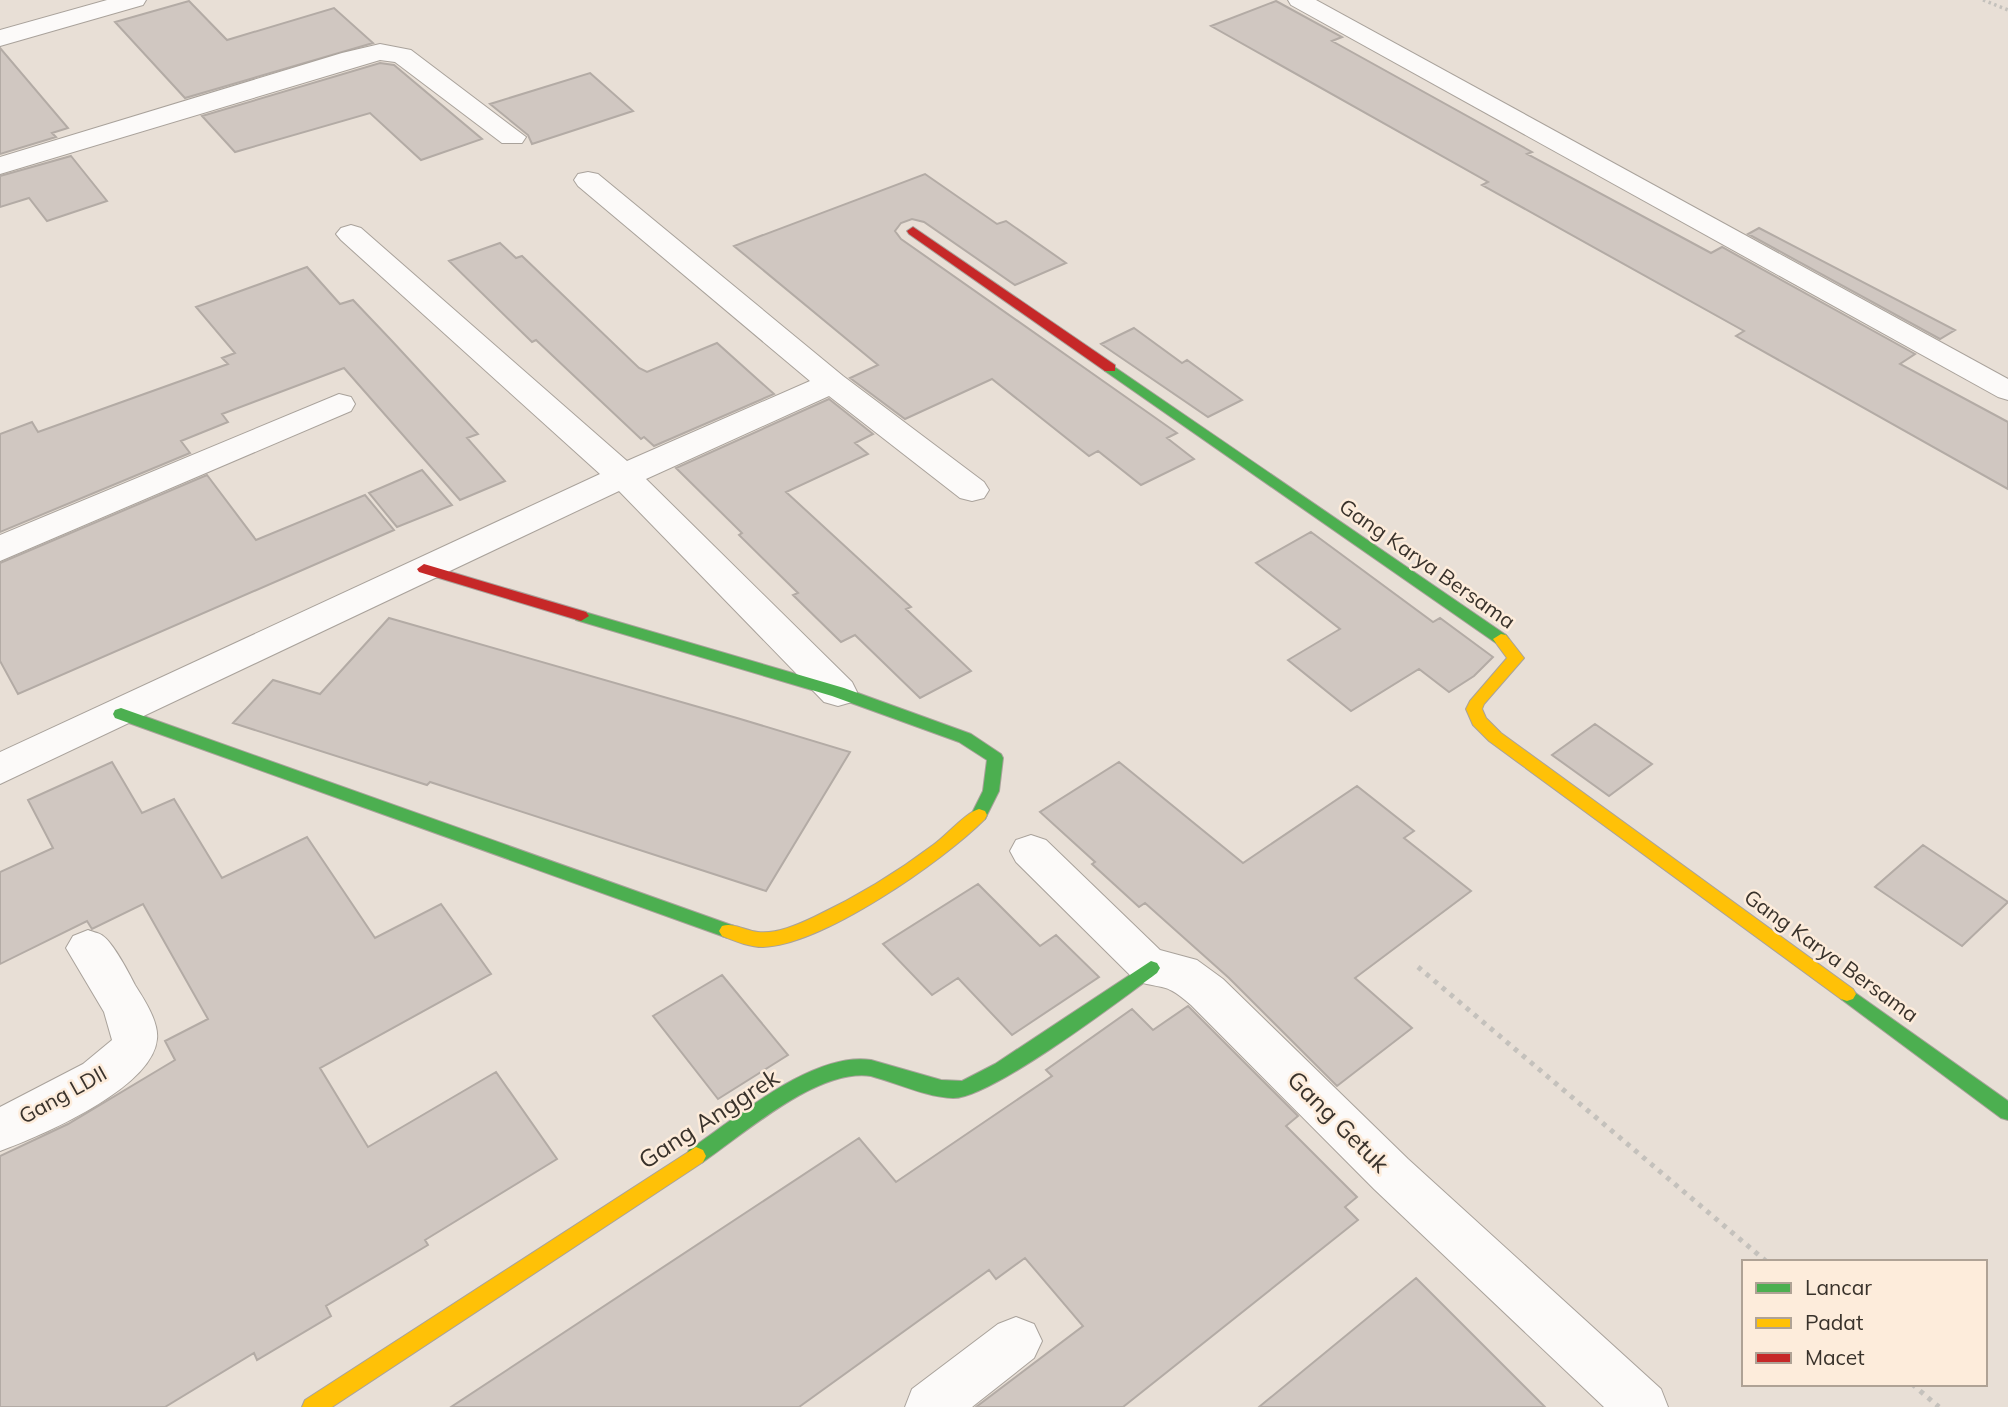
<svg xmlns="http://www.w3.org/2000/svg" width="2008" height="1407" font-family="Mulish,sans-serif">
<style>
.building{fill:#d0c7c1;stroke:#b3aba5;stroke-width:2}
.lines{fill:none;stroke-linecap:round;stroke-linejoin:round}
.lane-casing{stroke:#a9a29b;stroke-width:2}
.street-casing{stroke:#a9a29b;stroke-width:2}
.fast-casing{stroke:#a9a29b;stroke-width:2}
.slow-casing{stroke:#a9a29b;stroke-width:2}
.jam-casing{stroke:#a9a29b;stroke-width:2}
.path-far1{stroke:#c4c1bc;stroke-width:3.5;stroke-dasharray:2.5 3.5;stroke-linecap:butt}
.path{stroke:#c4c1bc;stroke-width:5;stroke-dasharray:4.5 6;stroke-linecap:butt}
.lane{fill:#fcfaf9;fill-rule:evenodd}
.street{fill:#fcfaf9;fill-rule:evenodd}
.fast{fill:#4caf50;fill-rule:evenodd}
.slow{fill:#ffc107;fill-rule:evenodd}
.jam{fill:#c62828;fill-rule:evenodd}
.labels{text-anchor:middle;stroke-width:5;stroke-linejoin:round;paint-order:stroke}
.street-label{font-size:21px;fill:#39322b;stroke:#fdecdb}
.near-street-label{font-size:24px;fill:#39322b;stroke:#fdecdb}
</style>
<rect width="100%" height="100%" fill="#e8dfd6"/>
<path class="building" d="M189,1L227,40L334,8L373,43L185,98L115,22Z
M1276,1L1342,37L1332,41L1532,152L1527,154L1711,253L1722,247L1915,354L1900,364L2008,422V489L1736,336L1744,331L1482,185L1488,182L1211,26Z
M0,48L68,128L52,133L56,137L0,154Z
M380,63L394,65L482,139L421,160L370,113L235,152L202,116Z
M590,73L633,111L532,144L528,135L490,104Z
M71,156L107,201L47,221L29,198L0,207V176Z
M925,174L997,224L1006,221L1066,263L1015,285L924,222L912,219L901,223L895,231L901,239L1177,433L1167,438L1194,459L1141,485L1098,451L1089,456L992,379L905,419L850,378L878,365L734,246Z
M1759,228L1955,330L1940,339L1748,234Z
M500,243L516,258L522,256L639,368L647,372L717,343L774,394L654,446L644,437L641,439L536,340L532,342L449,261Z
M307,267L340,304L353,300L392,341L478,434L467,438L505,481L460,500L344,368L222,414L228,422L181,441L190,453L0,532V434L32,422L38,432L228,364L222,358L235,353L196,307Z
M1134,328L1182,363L1187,360L1242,400L1208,417L1101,344Z
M829,399L873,434L855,443L868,454L786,492L911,607L906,609L971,671L920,698L855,635L841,642L793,595L798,593L739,535L742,533L676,468Z
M422,470L452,505L397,527L369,493Z
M207,475L256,540L365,495L394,530L18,694L0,661V563Z
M1311,532L1433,622L1440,618L1493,657L1474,676L1449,692L1419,669L1351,711L1288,660L1340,629L1256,563Z
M389,618L737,718L850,752L766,891L430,782L427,785L233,723L273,680L320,694Z
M1595,724L1652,764L1609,796L1552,755Z
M112,762L142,813L174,799L222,878L307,837L375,938L441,904L491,974L320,1068L368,1147L496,1072L557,1159L425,1240L428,1245L326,1306L331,1316L257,1360L254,1353L165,1407H0V1156L68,1124L175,1060L165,1041L208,1019L143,904L92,929L87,921L0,964V872L53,848L28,800Z
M1119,762L1243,863L1357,786L1414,831L1404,838L1471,891L1355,978L1412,1028L1337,1086L1229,978L1145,903L1139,907L1092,864L1095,862L1040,812Z
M1923,845L2008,902L1962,946L1875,887Z
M978,884L1040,946L1056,935L1099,977L1012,1035L958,978L932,995L883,944Z
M722,975L788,1055L718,1099L653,1016Z
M1188,1006L1298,1116L1286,1126L1357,1197L1345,1207L1358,1220L1123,1407H976L1083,1326L1025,1258L996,1279L989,1270L799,1407H451L859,1138L896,1182L1052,1076L1046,1070L1132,1009L1153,1030Z
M1416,1278L1545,1407H1259Z"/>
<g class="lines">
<defs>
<path id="lane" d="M1288,0H1316L2008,379V400L1998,397L1291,5Z"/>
<path id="street" d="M107,0H146L143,5L0,46V30Z
M380,44L411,50L526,137L522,143H502L395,62L380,60L0,174V157L342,53Z
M588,172L598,174L843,376L984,482L989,490L984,498L972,501L960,498L829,396L646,479L852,682L857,692L852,702L838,706L824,702L619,491L0,784V752L600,474L341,240L336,234L341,228L351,225L361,228L627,461L810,381L578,186L574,180L578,174Z
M339,394L351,397L355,404L351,411L0,561V535Z
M1031,835L1046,840L1160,950L1197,960L1223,979L1408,1159L1661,1389L1668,1407H1604L1374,1189L1191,1005C1165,982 1165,990 1136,981L1016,862L1010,851L1016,840Z
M88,930C92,932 100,933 103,936C113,943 129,973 135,985C144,999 159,1022 157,1039C153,1088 41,1136 0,1151V1107L83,1064L112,1040L104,1012L66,948L73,936Z
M1016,1317L1034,1324L1042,1341L1034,1358L972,1407H905L912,1389L998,1324Z"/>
<path id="fast" d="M1110,364L1506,635L1509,639L1506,643H1496L1105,371L1103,368Z
M581,611L844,688L971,734L1001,754L1003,758L999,791L985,819H973L971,815L983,791L987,760L959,742L832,696L576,620L573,616L576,612Z
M121,708L734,926L737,931L734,936L728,938L722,936L115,718L113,714L115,710Z
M1151,961L1157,963L1160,968L1157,973C1122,999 990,1099 953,1098C926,1097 897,1083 871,1076C818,1068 745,1133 703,1162L696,1165L689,1162L686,1156L689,1150C735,1119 813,1051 871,1060L941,1080L962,1081L995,1064Z
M1847,987L2008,1101V1120L2001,1118L1841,999L1838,994L1841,989Z"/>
<path id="slow" d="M1501,634L1506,635L1524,658L1484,704L1482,709L1486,718L1501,733L1853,989L1856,994L1853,999L1847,1001L1841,999L1489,741L1473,725L1466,709L1470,701L1507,658L1493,639Z
M979,809L985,811L987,815L985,819C943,861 823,945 763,947C749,947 735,941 722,936L719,931L722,926C733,922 746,931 758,932C777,934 797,925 814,917C856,897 896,873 933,845C946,836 965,813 979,809Z
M696,1147L703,1150L706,1156L703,1162L332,1407H302L305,1400Z"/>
<path id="jam" d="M913,227L1115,365V371H1105L909,234L907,231Z
M424,564L586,612L589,616L581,621L419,572L417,569Z"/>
</defs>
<use href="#lane" class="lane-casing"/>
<use href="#street" class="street-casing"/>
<use href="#fast" class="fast-casing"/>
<use href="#slow" class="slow-casing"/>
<use href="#jam" class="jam-casing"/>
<path class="path-far1" d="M1983,0L2008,10"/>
<path class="path" d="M1418,967L1767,1262
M1912,1384L1939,1407"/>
<use href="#lane" class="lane"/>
<use href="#street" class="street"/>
<use href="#fast" class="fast"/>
<use href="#slow" class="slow"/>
<use href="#jam" class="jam"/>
</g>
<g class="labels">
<g class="street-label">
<text transform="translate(1427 564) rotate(35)" y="7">Gang Karya Bersama</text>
<text transform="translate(1831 956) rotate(36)" y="7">Gang Karya Bersama</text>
<text transform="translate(63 1095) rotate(-29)" y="7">Gang LDII</text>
</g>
<g class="near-street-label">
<text transform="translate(709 1119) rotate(-33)" y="8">Gang Anggrek</text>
<text transform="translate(1338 1122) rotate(45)" y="8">Gang Getuk</text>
</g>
</g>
<rect x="1742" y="1260" width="245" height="126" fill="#fdecdb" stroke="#afa295" stroke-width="2"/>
<rect x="1756" y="1283" width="35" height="10" fill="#4caf50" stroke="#afa295" stroke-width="2"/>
<text x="1805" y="1295" font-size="21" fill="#39322b">Lancar</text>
<rect x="1756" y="1318" width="35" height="10" fill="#ffc107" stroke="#afa295" stroke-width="2"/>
<text x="1805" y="1330" font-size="21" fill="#39322b">Padat</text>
<rect x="1756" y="1353" width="35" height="10" fill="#c62828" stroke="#afa295" stroke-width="2"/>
<text x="1805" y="1365" font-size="21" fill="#39322b">Macet</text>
</svg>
